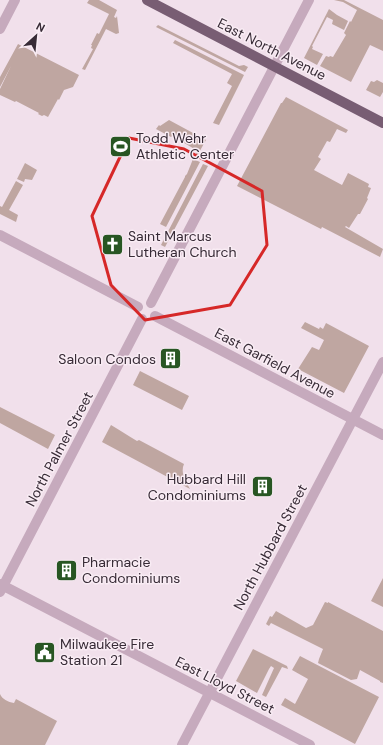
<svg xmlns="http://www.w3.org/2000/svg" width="383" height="745" font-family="'DM Sans',sans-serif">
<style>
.green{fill:#bfa6a1}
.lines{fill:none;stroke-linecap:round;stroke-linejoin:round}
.minor{stroke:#c6aabd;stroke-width:10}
.major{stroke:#785d73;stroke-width:10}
.marked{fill:none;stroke:#d62828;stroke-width:3;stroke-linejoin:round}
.labels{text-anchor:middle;stroke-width:3;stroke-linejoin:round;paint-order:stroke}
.street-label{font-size:14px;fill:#372b36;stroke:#f9ecf4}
.poi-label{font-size:14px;fill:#372b36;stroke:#f9ecf4;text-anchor:start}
</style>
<rect width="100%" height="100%" fill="#f1e0eb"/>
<path class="green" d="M89,0H99L117,10L114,17L116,18L117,16L119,33L116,34L106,29L85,70L82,69L93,49L91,48L92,45H91L97,33L99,34L109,14L87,3Z
M334,0H344L383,20V51L370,45L351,82L320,66L326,56L329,57L330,56L333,57L346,35L344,33L350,21L351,22L357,10L343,2Z
M329,9L337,15L348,21L344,30L332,24L333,20L327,17L312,46L313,47L312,49L323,54L317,65L304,58Z
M158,25L239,66L244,65L248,67L245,72L156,27Z
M175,40L244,75L219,125L213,123L232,86L227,83L232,74L173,43Z
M18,44L79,75L73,87L64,90L59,100L58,99L48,117L44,115L42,116L38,114L39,113L16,101L15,102L0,95V89L11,66L0,87V77Z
M377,80L383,83V92L380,97L366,90L371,81L374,82Z
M286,97L348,130L346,133L337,129L330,142L327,141L318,157L321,159L314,170L342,185L348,173L369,184L368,187L371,188L367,198L368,199L360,214H358L349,228L346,226L345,227L383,249L380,257L322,227L321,229L237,186L281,103H282Z
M169,120L206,140L197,156L195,155L198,151L172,136L171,137L156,129L159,125L160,126Z
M193,159L200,162L166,227L160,224L185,177V176L187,174Z
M25,163L37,170L32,180L25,179L24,182L17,179Z
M203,164L208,166L165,247L161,245Z
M16,181L23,185L9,210L18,215L16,222L0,214V206L2,207Z
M305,322L319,329L320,327L323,329L326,323L369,346L344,393L298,369L312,347L319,350L324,340L301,328Z
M140,371L189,396L182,410L133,385Z
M0,407L55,435L48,449L0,423Z
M111,425C120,430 128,436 137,441L139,440L184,464C180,473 186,481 190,489L102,442Z
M383,578V607L371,601Z
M325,602L328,603V602L383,631V683L380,682V681L360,670L357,679L351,680L318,663L319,659L323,649L271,623L269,626L266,624L270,616L272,617L276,611L306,628L313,625Z
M253,649L287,666L288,669L282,667L266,697L262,695L274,668L271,666L269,669L257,693L236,681Z
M300,656L379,697L355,744L281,705L285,698L295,704L308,679L292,670Z
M0,694C2,699 8,702 14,703L16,699L57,721L45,745H0Z"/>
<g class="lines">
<path class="minor" d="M0,29L15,0
M0,235L138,307
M151,303L309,0
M155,316L383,435
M0,584L310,745
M0,592L142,319
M182,745L383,362"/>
<path class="major" d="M147,0L383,123"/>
</g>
<path class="marked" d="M129,138L184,149L262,191L267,245L230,305L145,320L111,285L92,216Z"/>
<defs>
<symbol id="stadium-square" viewBox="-11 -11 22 22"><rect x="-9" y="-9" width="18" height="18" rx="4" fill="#285623" stroke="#f9ecf4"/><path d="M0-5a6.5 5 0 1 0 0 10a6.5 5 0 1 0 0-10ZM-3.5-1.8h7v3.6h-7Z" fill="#fff"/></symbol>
<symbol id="church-square" viewBox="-11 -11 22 22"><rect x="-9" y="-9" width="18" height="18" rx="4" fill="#285623" stroke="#f9ecf4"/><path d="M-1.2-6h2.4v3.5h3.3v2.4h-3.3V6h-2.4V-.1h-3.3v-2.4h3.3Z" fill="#fff"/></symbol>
<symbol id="building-square" viewBox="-11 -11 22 22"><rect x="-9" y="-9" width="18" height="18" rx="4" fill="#285623" stroke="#f9ecf4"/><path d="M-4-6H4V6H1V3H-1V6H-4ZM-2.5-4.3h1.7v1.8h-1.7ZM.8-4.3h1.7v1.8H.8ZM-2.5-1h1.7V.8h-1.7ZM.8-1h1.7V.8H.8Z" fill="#fff"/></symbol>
<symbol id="civic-square" viewBox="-11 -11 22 22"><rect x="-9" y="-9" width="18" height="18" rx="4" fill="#285623" stroke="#f9ecf4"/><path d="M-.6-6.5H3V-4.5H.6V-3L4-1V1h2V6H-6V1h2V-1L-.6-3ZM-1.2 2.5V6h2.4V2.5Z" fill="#fff"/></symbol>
</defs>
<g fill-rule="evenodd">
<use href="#stadium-square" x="108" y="134" width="25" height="25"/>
<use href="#church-square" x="100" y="232" width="25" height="25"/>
<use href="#building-square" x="158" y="346" width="25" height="25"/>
<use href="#building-square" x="250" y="474" width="25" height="25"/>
<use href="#building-square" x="54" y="558" width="25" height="25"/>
<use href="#civic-square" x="32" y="640" width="25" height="25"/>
</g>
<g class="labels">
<g class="street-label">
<text transform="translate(272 49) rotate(27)" y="5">East North Avenue</text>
<text transform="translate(275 363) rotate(28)" y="5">East Garfield Avenue</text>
<text transform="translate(59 449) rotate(-62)" y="5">North Palmer Street</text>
<text transform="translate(270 547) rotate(-62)" y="5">North Hubbard Street</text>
<text transform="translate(225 685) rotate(27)" y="5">East Lloyd Street</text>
</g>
<g class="poi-label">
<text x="136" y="143">Todd Wehr<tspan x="136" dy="16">Athletic Center</tspan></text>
<text x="128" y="241">Saint Marcus<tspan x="128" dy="16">Lutheran Church</tspan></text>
<text x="156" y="364" text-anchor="end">Saloon Condos</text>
<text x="246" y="484" text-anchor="end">Hubbard Hill<tspan x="246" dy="16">Condominiums</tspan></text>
<text x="82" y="567">Pharmacie<tspan x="82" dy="16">Condominiums</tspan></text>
<text x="60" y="649">Milwaukee Fire<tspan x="60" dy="16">Station 21</tspan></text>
</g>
</g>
<g transform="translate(36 36) rotate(27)" stroke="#f9ecf4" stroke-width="3" paint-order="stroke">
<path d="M0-3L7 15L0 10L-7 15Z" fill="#372b36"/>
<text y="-6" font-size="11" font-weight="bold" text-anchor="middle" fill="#372b36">N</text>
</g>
</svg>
